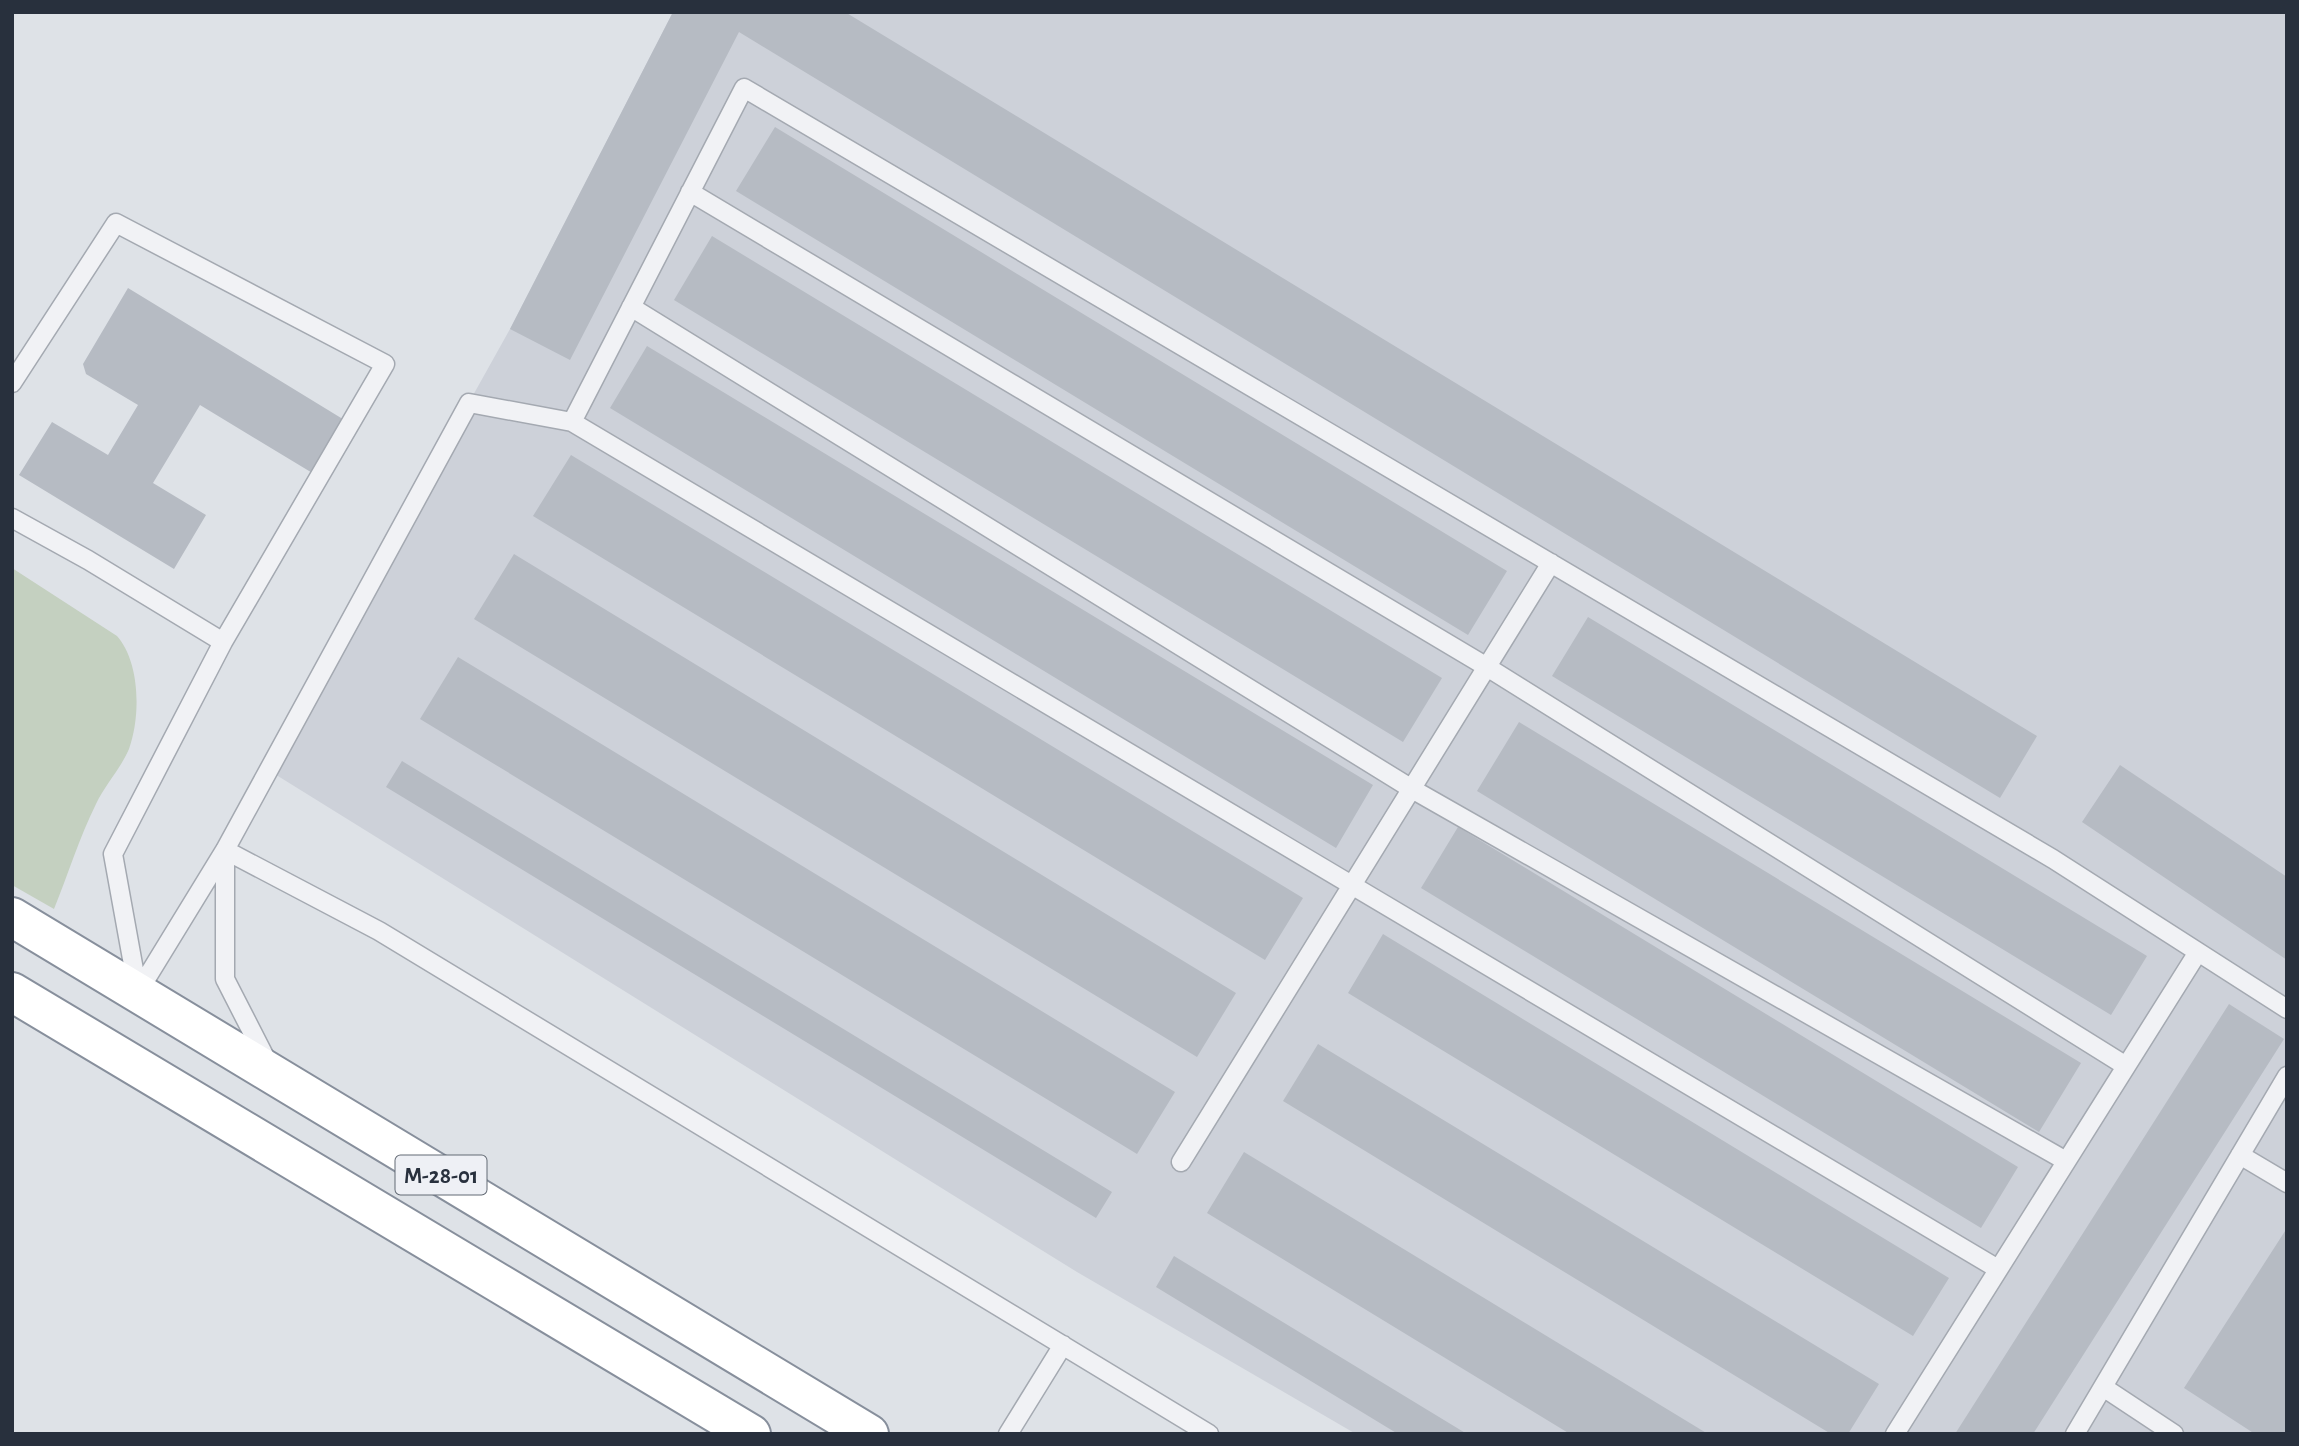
<svg xmlns="http://www.w3.org/2000/svg" width="2299" height="1446" font-family="'Alegreya Sans',sans-serif">
<style>
.built{fill:#cdd1d9}
.green{fill:#c4d0c0}
.building{fill:#b6bbc3}
.lines{fill:none;stroke-linecap:round;stroke-linejoin:round}
.service-casing{stroke:#a4a9b1;stroke-width:21}
.trunk-casing{stroke:#878f9c;stroke-width:42}
.service{stroke:#f1f2f5;stroke-width:18}
.trunk{stroke:#fff;stroke-width:38}
.labels{text-anchor:middle;stroke-width:7;stroke-linejoin:round;paint-order:stroke}
.shield{fill:#eef0f5;stroke:#636a74;stroke-width:2}
.shield-label{font-size:23px;font-weight:bold;fill:#28303d}
</style>
<rect width="100%" height="100%" fill="#dee2e7"/>
<path class="built" d="M673,12H2287V1434H1356L1077,1272L265,768L510,329Z"/>
<path class="green" d="M12,568L117,636C140,662 141,716 129,749C121,768 105,785 96,804C79,838 68,875 54,909L12,885Z"/>
<path class="building" d="M673,12H845L2037,736L2000,798L739,32L570,360L510,329Z
M775,127L1507,571L1468,635L736,191Z
M712,236L1442,678L1403,742L674,300Z
M128,288L346,421L314,474L200,405L153,483L206,515L174,569L19,475L52,422L108,455L138,405L86,374L83,364Z
M647,346L1373,785L1336,848L610,408Z
M571,455L1303,898L1265,960L533,516Z
M514,554L1236,993L1197,1057L474,619Z
M1588,617L2147,956L2111,1015L1552,676Z
M458,657L1175,1092L1137,1154L420,719Z
M1519,722L2081,1063L2039,1132L1477,791Z
M402,761L1112,1192L1096,1218L386,787Z
M2120,765L2287,877V960L2082,822Z
M1458,827L2018,1167L1981,1228L1421,888Z
M1383,934L1949,1278L1913,1336L1348,993Z
M2229,1004L2284,1039L2033,1434H1955Z
M1318,1044L1879,1384L1848,1434H1831L1283,1101Z
M1244,1152L1708,1434H1570L1207,1213Z
M2287,1228V1434H2255L2184,1388Z
M1174,1256L1467,1434H1398L1156,1287Z"/>
<g class="lines">
<defs>
<path id="service" d="M690,192L1487,667L2126,1066
M631,307L1412,789L2066,1161
M12,383L116,223L385,364L223,642
M572,422L1998,1269
M12,518L88,560L223,642L113,854L138,992
M225,850L379,931L1209,1434
M225,850V979L268,1063
M138,992L225,850L469,403L572,422L744,88L2053,859L2287,1009
M2240,1155L2287,1183
M1181,1162L1551,563
M2103,1387L2174,1434
M1008,1434L1063,1345
M1895,1434L2198,952
M2075,1434L2287,1076"/>
<path id="trunk" d="M12,917L869,1434
M12,992L751,1434"/>
</defs>
<use href="#service" class="service-casing"/>
<use href="#trunk" class="trunk-casing"/>
<use href="#service" class="service"/>
<use href="#trunk" class="trunk"/>
</g>
<g class="labels">
<rect class="shield" x="395.5" y="1155.5" width="91" height="39" rx="5"/>
<g class="shield-label">
<text x="441" y="1183">М-28-01</text>
</g>
</g>
<rect width="2299" height="1446" fill="none" stroke="#28303d" stroke-width="28"/>
</svg>
